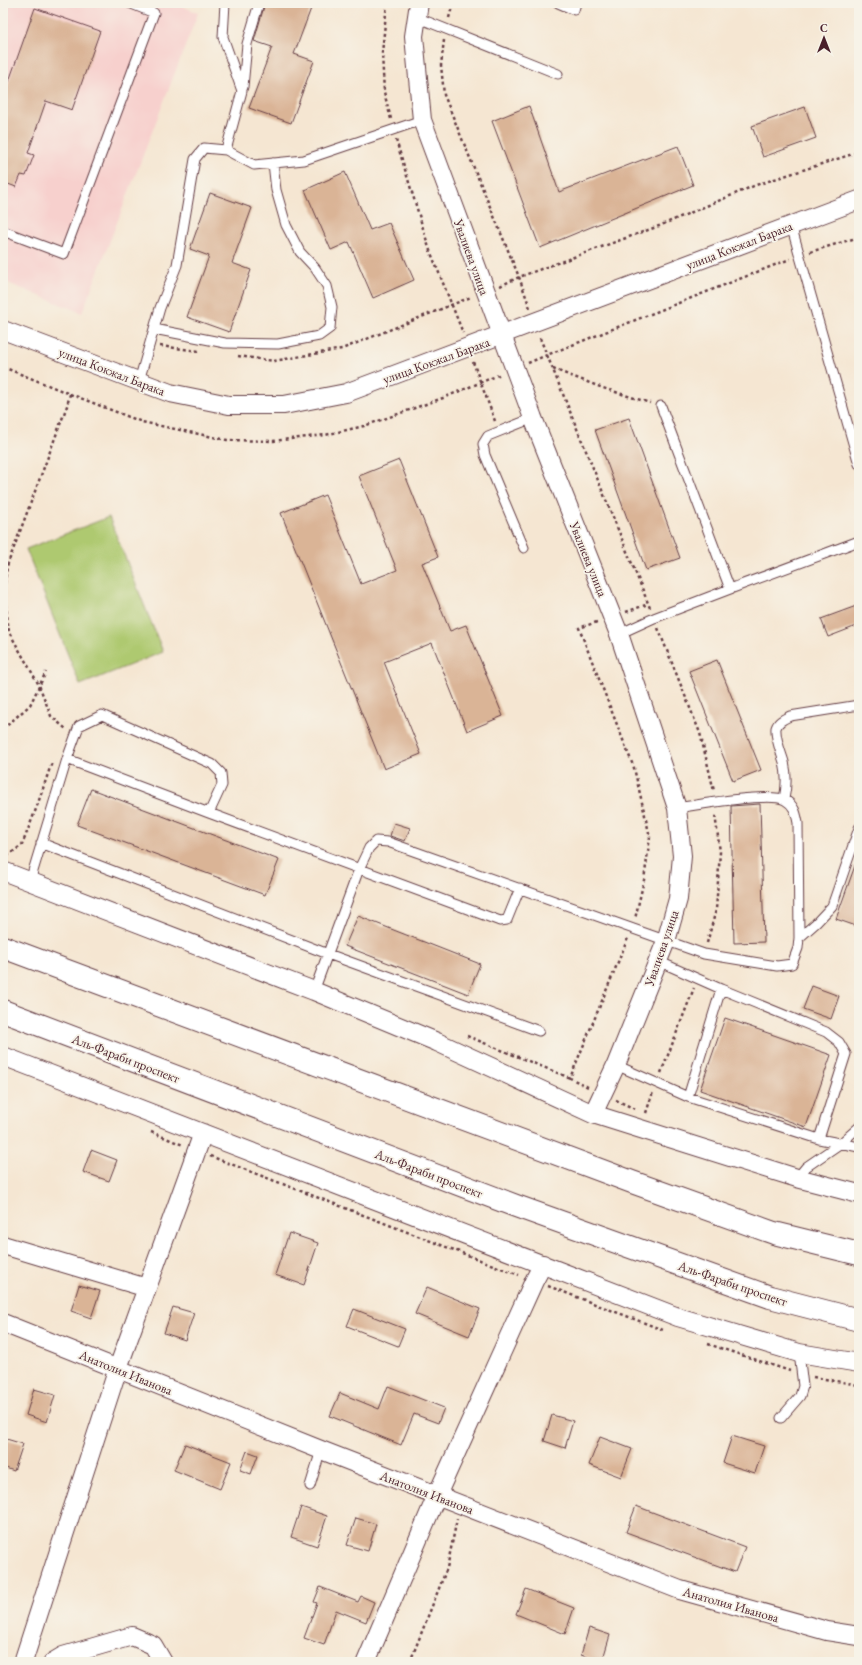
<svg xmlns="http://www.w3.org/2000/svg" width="862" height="1665" font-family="'EB Garamond',serif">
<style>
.built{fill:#f7d0cd}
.green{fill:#aec96f;stroke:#7c744d}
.building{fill:#dab496}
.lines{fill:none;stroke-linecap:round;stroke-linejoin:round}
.service-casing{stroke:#643d44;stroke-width:11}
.minor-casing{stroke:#643d44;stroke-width:20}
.tertiary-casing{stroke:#643d44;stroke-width:24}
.path{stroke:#643d44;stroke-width:2.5;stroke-dasharray:3 3;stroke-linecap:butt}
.service{stroke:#fff;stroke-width:9}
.minor{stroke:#fff;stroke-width:18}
.tertiary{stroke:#fff;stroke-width:22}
.labels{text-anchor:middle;stroke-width:3.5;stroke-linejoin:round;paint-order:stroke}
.street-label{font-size:13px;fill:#4a1f2b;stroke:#f7f3e8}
</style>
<rect width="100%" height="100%" fill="#f7f3e8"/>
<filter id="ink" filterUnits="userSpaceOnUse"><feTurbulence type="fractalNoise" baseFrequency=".025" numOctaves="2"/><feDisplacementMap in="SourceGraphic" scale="8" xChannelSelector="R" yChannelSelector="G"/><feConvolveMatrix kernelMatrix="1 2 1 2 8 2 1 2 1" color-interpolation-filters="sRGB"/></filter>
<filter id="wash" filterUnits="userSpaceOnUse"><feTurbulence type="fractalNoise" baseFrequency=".012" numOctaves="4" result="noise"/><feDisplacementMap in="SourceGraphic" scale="16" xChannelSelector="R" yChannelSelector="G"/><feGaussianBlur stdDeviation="0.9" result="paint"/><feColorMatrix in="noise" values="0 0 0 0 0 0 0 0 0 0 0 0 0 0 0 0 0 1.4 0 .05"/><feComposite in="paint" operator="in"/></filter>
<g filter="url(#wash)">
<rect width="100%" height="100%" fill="#f5e6d2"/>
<path class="built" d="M3,3H175L198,13L82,313L3,281Z"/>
<path class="green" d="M109,517L163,652L80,685L26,549Z"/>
<g id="blocks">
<path class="building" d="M265,3H313L294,54L314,61L291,123L249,108L272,47L254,41Z
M35,8L100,31L72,110L46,101L28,153L34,155L26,176L21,175L16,187L3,182V98Z
M529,106L559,192L678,146L693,185L540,248L492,121Z
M805,107L816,138L763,157L752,126Z
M345,172L370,230L389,223L414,280L373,298L349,242L331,250L305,190Z
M210,193L252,208L232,263L251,270L229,332L187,317L209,256L190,249Z
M629,418L680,558L646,570L595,430Z
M399,460L438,557L422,563L450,631L466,625L503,716L467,731L432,643L384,662L421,754L384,769L281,513L325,495L361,584L397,570L359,476Z
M859,605V625L828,637L821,619Z
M717,660L761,770L733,781L689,671Z
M91,789L279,860L265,895L77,825Z
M760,804L764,942L734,943L731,806Z
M394,823L410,828L405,841L390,836Z
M857,860H859V927L836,919Z
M358,916L480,964L468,994L345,946Z
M812,986L839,996L831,1019L803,1009Z
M725,1018L831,1055L806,1127L700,1090Z
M91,1150L117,1160L109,1181L83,1172Z
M289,1233L318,1243L304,1285L275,1275Z
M79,1285L100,1291L91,1318L71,1311Z
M427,1287L480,1309L469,1336L415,1314Z
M173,1307L194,1313L185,1340L164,1333Z
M354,1309L405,1329L398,1346L347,1326Z
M388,1386L444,1408L438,1423L414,1414L401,1445L330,1416L340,1393L379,1409Z
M34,1389L55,1395L47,1422L26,1415Z
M552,1415L573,1421L565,1448L544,1441Z
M732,1436L764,1446L755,1473L723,1463Z
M600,1437L632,1449L621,1477L589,1465Z
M3,1438L23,1444L14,1471L3,1467Z
M185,1444L231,1462L220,1489L174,1470Z
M247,1451L258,1455L251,1474L240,1470Z
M636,1506L745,1547L735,1572L626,1532Z
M301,1507L327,1516L317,1546L291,1537Z
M356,1518L376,1524L368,1551L347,1545Z
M320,1587L358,1602L361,1596L374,1602L366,1622L336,1610L324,1645L304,1638L317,1603L314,1602Z
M526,1589L574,1608L565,1634L516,1614Z
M589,1628L610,1635L602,1662L581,1655Z"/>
</g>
</g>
<g filter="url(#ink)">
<use href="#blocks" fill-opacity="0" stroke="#643d44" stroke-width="1"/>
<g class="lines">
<defs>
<path id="service" d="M225,3L223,37L242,91L226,150
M558,3L574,10L576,3
M416,17L558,74
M243,87L247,44L259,3
M791,225L859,464
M3,231L64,254L154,13L129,3
M154,329L225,343L278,344L319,336L330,328L332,307L327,286L315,268L300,252L286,225L276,190L273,163
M139,381L160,308L177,265L195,159L204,148L226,150L254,165L304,160L422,120
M524,548L485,455L483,444L488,436L533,418
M730,589L859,541
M619,634L654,618L730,589L661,406
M67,759L209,813L500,921L507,920L520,888
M784,799C787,786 787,775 784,762C781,752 775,738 776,728C778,721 784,719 790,716L859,705
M41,843L328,954L539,1031
M30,881L67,759L79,726L102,715L212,764L221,773L222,785L209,813
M799,938L816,923L832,906L859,828
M658,961L721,989L688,1097
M721,989L826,1032L839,1042L846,1054L819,1139
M314,991L359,869L369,848L376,841L388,842L704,954L777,966L792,964L798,948L799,938L798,823C796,812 794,805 785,800C770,792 696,805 677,808
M616,1065L688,1097L819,1139L859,1147
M797,1178L806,1167L841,1143L859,1127
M781,1418L800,1396L803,1386L799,1353
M310,1486L321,1450"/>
<path id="minor" d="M419,3L414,36L422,120L533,418L619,634L677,808L682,856L678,899L666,941L616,1065L593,1114
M3,330L170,393L229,405H284L346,393L859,200
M3,871L314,991L437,1042L593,1114L797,1178L859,1194
M3,1056L678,1317L799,1353L859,1363
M3,1245L147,1288
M3,1323L321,1450L680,1590L827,1631L859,1636
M23,1662L118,1368L203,1133
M53,1662L63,1656L132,1636L153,1645L163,1662
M366,1662L437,1495L534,1281L543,1264"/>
<path id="tertiary" d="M3,947L632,1182L774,1233L859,1254
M3,1011L516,1206L770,1297L859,1320"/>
</defs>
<use href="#service" class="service-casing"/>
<use href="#minor" class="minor-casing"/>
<use href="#tertiary" class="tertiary-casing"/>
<path class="path" d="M387,3L382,53L384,92L391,119
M449,18L453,3
M444,40L441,65L444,95L519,277L530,308
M396,140L429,248L463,333
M810,252L859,237
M500,286L519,277L659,226L756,185L859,152
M160,346L199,351
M238,356L274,361L342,349L471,297
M473,362L495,421
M528,363L547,355L539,336
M3,367L70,394L67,406L7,566L4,590L9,632L39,685L51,716L66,729
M553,369L603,388L650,403
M70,394L142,422L227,440L273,441L325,435L364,426L443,398L501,374
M650,608L547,355L790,259
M626,612L648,604
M597,622L579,628L634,768L650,837L644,880L635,919
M658,628L700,733L714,791
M3,729L30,705L46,672
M7,856L22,845L36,809L52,762
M707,943L716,910L720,852L715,814
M467,1036L570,1078
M661,1073L694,988
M588,1087L570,1078L628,938
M616,1100L637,1110
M646,1113L653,1092
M151,1132L183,1145
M210,1156L519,1275
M548,1286L663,1330
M708,1344L790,1371
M813,1377L859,1385
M410,1662L447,1568L457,1519"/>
<use href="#service" class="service"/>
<use href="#minor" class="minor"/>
<use href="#tertiary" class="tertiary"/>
</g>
</g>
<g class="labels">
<g class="street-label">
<text transform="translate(739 245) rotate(-21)" y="5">улица Кокжал Барака</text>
<text transform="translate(472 257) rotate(70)" y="5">Увалиева улица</text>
<text transform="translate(436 360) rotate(-20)" y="5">улица Кокжал Барака</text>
<text transform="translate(112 371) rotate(21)" y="5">улица Кокжал Барака</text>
<text transform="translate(589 559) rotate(68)" y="5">Увалиева улица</text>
<text transform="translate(661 948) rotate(-71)" y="5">Увалиева улица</text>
<text transform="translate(126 1058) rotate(21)" y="5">Аль-Фараби проспект</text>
<text transform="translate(429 1173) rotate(21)" y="5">Аль-Фараби проспект</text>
<text transform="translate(733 1283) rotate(19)" y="5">Аль-Фараби проспект</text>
<text transform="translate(126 1372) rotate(22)" y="5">Анатолия Иванова</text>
<text transform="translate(427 1492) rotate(21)" y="5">Анатолия Иванова</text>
<text transform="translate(731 1604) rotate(16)" y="5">Анатолия Иванова</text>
</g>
</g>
<rect width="862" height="1665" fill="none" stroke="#f7f3e8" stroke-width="16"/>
<g transform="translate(824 38)" stroke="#f7f3e8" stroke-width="3" paint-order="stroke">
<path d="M0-3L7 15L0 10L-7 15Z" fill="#4a1f2b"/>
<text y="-6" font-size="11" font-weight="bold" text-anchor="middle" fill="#4a1f2b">С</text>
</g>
</svg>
